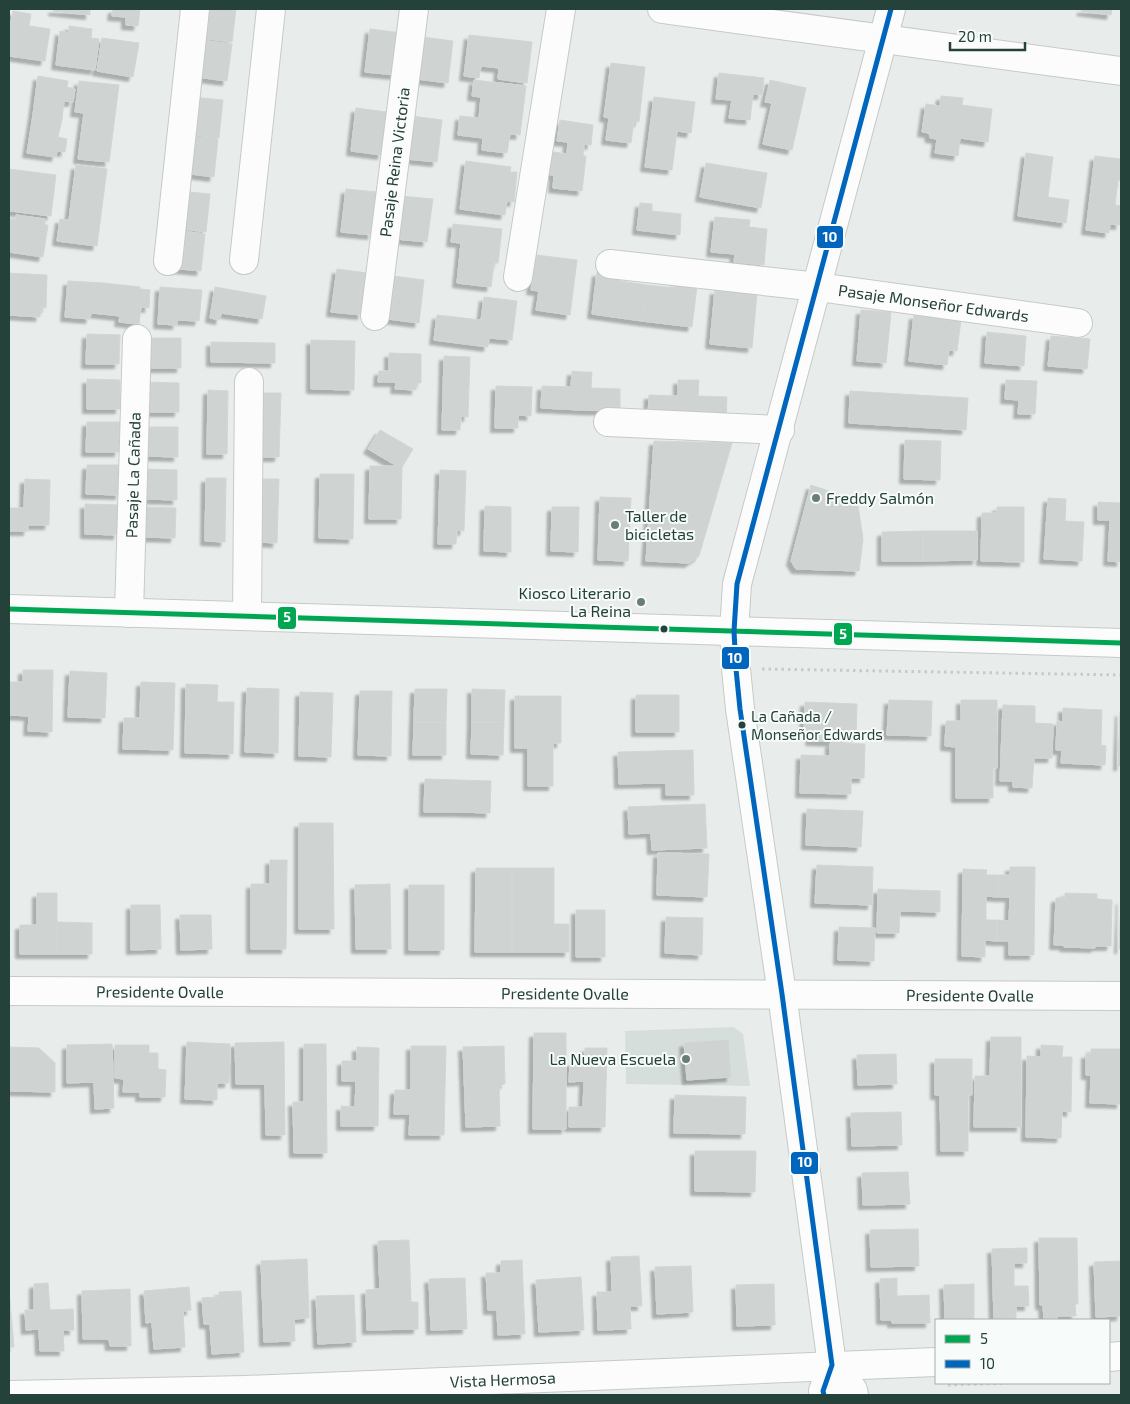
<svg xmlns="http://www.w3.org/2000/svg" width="1130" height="1404" font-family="'Exo 2',sans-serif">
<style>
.built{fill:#d6dedb}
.building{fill:#cfd4d2;stroke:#d1d6d4;filter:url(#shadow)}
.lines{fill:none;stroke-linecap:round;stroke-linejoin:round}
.minor-casing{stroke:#c5cac8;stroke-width:30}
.path{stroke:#c3ccca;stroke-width:3;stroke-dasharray:2.5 4;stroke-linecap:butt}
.minor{stroke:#fcfcfc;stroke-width:28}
.bus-1-casing{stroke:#f7fbf9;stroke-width:9}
.bus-2-casing{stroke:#f7fbf9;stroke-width:9}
.bus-1{stroke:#00a651;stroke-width:5}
.bus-2{stroke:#0065bd;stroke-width:5}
.poi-dot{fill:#697e78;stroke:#f7fbf9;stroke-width:2}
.bus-dot{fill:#24423a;stroke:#f7fbf9;stroke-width:2}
.labels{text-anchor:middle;stroke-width:4;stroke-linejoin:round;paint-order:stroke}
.bus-label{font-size:15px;fill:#24423a;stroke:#f7fbf9;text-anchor:start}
.street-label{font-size:16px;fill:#24423a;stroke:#f7fbf9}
.poi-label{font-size:16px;fill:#24423a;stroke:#f7fbf9;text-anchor:start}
.line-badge{stroke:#f7fbf9;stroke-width:2}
.badge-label{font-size:14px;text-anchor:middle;font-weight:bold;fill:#fff}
</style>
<defs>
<filter id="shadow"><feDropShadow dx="-4.5" dy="4.5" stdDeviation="1" flood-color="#0004"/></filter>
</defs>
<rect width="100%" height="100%" fill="#e8edeb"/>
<path class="built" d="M734,1027L743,1034L750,1086L626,1084L625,1031Z"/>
<path class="building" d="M53,9H90V15L53,11Z
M113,9H140L138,26L126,25V17L112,16Z
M205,9H236L232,42L201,38Z
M1082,9H1112L1111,15L1081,11Z
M13,11L31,14L29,26L50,29L45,61L9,56V22H11Z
M69,26L92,29L91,38L99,39L95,70L56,65L60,31L69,33Z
M370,29L402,33L396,75L365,72Z
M469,35L532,42L527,83L498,79L499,68L481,66L479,78L464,76Z
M422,37L453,41L448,83L417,79Z
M102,38L139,43L133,77L97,71Z
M201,40L232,44L227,81L196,77Z
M611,63L645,67L639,122L634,121L631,143L606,140L609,118L604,117Z
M719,73L764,78L762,95L753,94L750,120L729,118L732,100L716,99Z
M38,76L68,81L67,87L75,89L73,102L64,101L62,119L33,115Z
M474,80L526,86L520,135L510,134L507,153L482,150L483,138L458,135L460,116L479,118L481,97L472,96Z
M770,80L806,88L792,150L763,144L772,103L765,102Z
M79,81L119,85L114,124L83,120L84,113L75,112Z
M941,96L963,98L962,105L992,109L988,142L960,138L958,156L935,153L937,139L930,138L929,133L922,132L926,104L940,106Z
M192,97L223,100L219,138L188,134Z
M654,97L695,102L691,133L677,131L672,170L645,167Z
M356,108L387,112L382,155L351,151Z
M33,115L62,119L58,137L67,139L65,152L57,151L56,157L27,153Z
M411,116L442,120L437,162L406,159Z
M83,120L114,124L109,162L78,159Z
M560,120L593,125L591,145L584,144L583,156H586L582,191L553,188L554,175L544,174L547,151L567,154L568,142L557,141Z
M187,136L218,139L214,177L183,173Z
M1026,153L1053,157L1048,197L1069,200L1066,223L1018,216Z
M1095,156L1121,159V181L1118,180L1115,205L1121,206L1120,225L1110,224L1109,233L1086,230Z
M466,161L511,167L510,172H517L514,202L507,201L505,215L460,209Z
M706,163L767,173L761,208L700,197Z
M76,165L107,169L102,207L71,204Z
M9,169L17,170L11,211H9Z
M17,170L56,175L51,216L11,211Z
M346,189L377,192L372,235L341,232Z
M180,191L210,194L206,232L175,228Z
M401,196L433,199L427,242L396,239Z
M640,203L652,204V211L681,214L680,235L637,230Z
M71,204L102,207L97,246L57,241L60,219L69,220Z
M16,215L45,219V225H48L43,257L9,252V219L16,220Z
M715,217L750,220L749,227L767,229L764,265L734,262L735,254L711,252Z
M453,224L502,229L498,263H494L491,287L457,283L461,243L451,242Z
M174,230L205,234L201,271L170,268Z
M536,255L577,260L570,315L536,310L539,291L531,290Z
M337,269L367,273L362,315L331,312Z
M597,272L621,275L620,281L647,285L642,321L592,314Z
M9,273L47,275L46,308L41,307L40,317L9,315Z
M393,276L424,280L419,323L388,319Z
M68,281L104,283L102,314L91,313L90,319L65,317Z
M104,283L140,287V289L150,290L149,308L141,307L139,324L119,322L120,316L102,314Z
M674,283L697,286L692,327L642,321L647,285L674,288Z
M160,287L202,290L199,321L177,320V325L158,324Z
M215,287L266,296L262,319L221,313L220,320L210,318Z
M715,290L757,294L752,348L710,344Z
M484,297L517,301L512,340L489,338L488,347L434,340L437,315L481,320Z
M861,310L891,312L886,363L857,361Z
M914,315L961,320L957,351L949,350L947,365L909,361Z
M987,332L1026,336L1024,366L985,363Z
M87,334L120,335L119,364H86Z
M1051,336L1090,339L1087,369L1048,366Z
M148,338H181V368H147Z
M311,340L355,341L354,390L311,389Z
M211,342L275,343V363L211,362Z
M389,353L421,354V383H416V390L395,389L396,382H378L379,371H389Z
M444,356L470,357L468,417L461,416L460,430H442Z
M572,371L582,372L581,410L541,408L542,386L571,387Z
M582,372H592L591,388L620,389V411L581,410Z
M87,379L120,380V409H87Z
M678,380H688L687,418L648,416L649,395L678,396Z
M688,380H699L698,396L727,397L726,419L687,418Z
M1006,380L1037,381L1035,414H1018L1019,400L1005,399Z
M146,382L179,383V412H146Z
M496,386L532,387L531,416L518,415V428H495Z
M208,390L228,391L227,454H207Z
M850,391L968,398L966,430L849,423Z
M261,393H281L279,457H259Z
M87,422H120L119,452H86Z
M145,427H178V457L144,456Z
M380,430L413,449L402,467L401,519H369L370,466H397L368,449Z
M905,440L941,441L940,480L904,479Z
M654,441L732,443L699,556L689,563L646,561Z
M87,465H120V495L86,494Z
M144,469L177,470V500L144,499Z
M440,470L466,471L464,531L457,530L456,544H438Z
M320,474H354L353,539L319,538Z
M206,478H226L225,542L205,541Z
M25,479L50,480L49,525H28V531H9V508H24Z
M258,479H279L277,543L257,542Z
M811,485L849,498L858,505L863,539L859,571L796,569L791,561Z
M600,497L631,498L628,561L598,560Z
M1048,498L1066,499L1065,521L1084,522L1082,561L1044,559Z
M1098,502L1121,503L1120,540H1121V562L1108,561L1110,520H1098Z
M85,504L119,505L118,535L85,534Z
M485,506L511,507V552L484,551Z
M143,507L176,508L175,538L142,537Z
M552,507H579L578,552L551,551Z
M997,507H1024V562L981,561L982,513H997Z
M923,531V561H882V532Z
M923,531H977V560L923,561Z
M23,670H53L52,732L28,731L29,716L9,715V682H23Z
M70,671L107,673L105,718L68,717Z
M141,682L175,683L173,750L123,749L124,718H140Z
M186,684L218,685L217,702H234L233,754L185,753Z
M247,688L279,689L278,753L245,752Z
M415,689H447L446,722H414Z
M472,689L505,690L504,722H472Z
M360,691H392L391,756L358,755Z
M300,692L333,693L331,757L299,756Z
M636,695H679V732H636Z
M515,696H561V743H553V786H528V748H515Z
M889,700L932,701L931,736L887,735Z
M961,700H997V768H993V798H956V747L945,746L946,721H961Z
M805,702L857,704L856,737L849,736V742L810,741L811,735H804Z
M1003,705L1035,706V723L1053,724L1052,758H1034L1032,788L1013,787V781H1000Z
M1063,708L1102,710L1101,745L1106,746L1105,765L1061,763L1062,750H1056L1057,721L1063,722Z
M1120,712H1121V766H1118Z
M414,722H446V755H413Z
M472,722H504L503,755L471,754Z
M830,743L865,744L864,778H851V794L800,793L801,755L830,756Z
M693,750L694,795H666V783L619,784L618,752Z
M425,779L458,780L457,812H424Z
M458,780L491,781L490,813L457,812Z
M705,804L707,848L652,850L651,833L629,834L628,807Z
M807,809L863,811L861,847L806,845Z
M299,823H333L334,929H299Z
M658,853L709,854L707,897L657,895Z
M270,860H287L286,949H251V884H270Z
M817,865L873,867L872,905L815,903Z
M1010,867H1035L1034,955H1009V941H997V920L1009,921L1010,897H998V875H1010Z
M476,868H512V952H475Z
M512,868H554V924H569V952H512Z
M963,869L987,870L986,875H998V897L986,896V920H997V941L985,940V957L962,956Z
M390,884L391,949H356L355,885Z
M409,885H444V950H409Z
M878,889L940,891V912L900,911L899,933H877Z
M37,893H57V954H20V925H37Z
M1065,893L1097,894V899L1112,900L1111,946H1096L1095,948L1064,947V945H1054L1056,898H1065Z
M1121,900V949H1119Z
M131,905H160L161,949L131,950Z
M576,910H605V957H576Z
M180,915H211L212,949L181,950Z
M666,917L703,918L702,955L665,953Z
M57,922L92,923V954H57Z
M839,927L875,928L874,961L838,960Z
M534,1033H566V1129H533Z
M991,1037H1021V1127H974L975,1076H990Z
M728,1040L731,1077L687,1080L684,1043Z
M187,1042L230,1044L229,1083H217V1100L185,1099Z
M284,1042L285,1135H266L265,1084H236L235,1043Z
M112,1044L114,1108L95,1109L94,1082L67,1083V1045Z
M304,1044H326L327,1153H294L293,1102H304Z
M115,1045H149V1053H158V1069L166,1070L165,1097H140V1092H123L124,1079L115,1078Z
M1041,1045L1063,1046L1062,1057H1072L1071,1112L1062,1111L1061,1138L1026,1137L1027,1056L1041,1057Z
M411,1046H446L444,1135H409L410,1114H394L395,1090H411Z
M504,1046L505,1084L499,1085L500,1126L466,1127L463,1047Z
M9,1047L39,1048L55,1063V1092L9,1091Z
M357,1047L379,1048L378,1126H341V1106L355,1107L356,1081H342V1061H357Z
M585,1048H607L605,1127H569V1107H583L584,1081L569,1082L570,1062H585Z
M1091,1049H1121V1104L1090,1103L1091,1075H1086V1054H1091Z
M896,1054L897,1084L858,1085L857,1055Z
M935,1059H972V1095H968V1151H941L940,1095H935Z
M675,1095L746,1097L745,1134L674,1133Z
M901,1112L902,1145L852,1146L851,1113Z
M695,1151H756L755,1192L695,1191Z
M908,1172L910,1204L863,1205L862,1173Z
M918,1229L919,1266L871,1267L870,1230Z
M1039,1238H1077L1078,1304H1075L1076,1316H1057V1319L1044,1320L1043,1305H1040Z
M409,1240L411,1302H418V1329L367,1330L366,1290L380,1289L378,1241Z
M1027,1248V1263H1014V1286H1028L1029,1306H1016V1320H994L992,1249Z
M639,1256L642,1306H630L631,1329L598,1330L597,1292H612L611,1257Z
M307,1259L309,1318L294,1319L295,1341L264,1342L261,1261Z
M522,1260L525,1334L498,1335L497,1310H488L486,1273H501V1261Z
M1121,1261V1316L1096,1317L1094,1262Z
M691,1266L693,1312L657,1314L655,1267Z
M581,1277L584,1330L539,1332L536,1280Z
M465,1278L467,1329L431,1330L429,1279Z
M897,1278V1296L929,1295L930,1323H892V1320H881L880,1279Z
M48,1283L50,1310L73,1309L74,1330H63L64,1351H40L39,1329L26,1330L25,1310H34V1284Z
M774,1284L775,1325L737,1326L736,1285Z
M974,1284V1320H945L944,1285Z
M189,1287L191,1310L183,1311L185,1347L154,1349L152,1322L146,1323L144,1291Z
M130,1289L131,1346H110L109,1339H83L82,1291Z
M9,1290L14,1347H9Z
M241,1291L244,1352L212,1354L210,1324H204L202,1298L219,1297V1292Z
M354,1295L356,1342L318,1344L316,1296Z"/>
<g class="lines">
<defs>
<g id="minor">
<path d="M662,9L1121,71"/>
<path d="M244,260L271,9"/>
<path d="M168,261L195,9"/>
<path id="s1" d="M610,264L818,287L1078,323"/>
<path d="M518,277L561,9"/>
<path id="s2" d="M375,316L414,9"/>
<path d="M608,422L780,430"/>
<path d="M9,609L1121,643"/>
<path id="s3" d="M129,613L137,339"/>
<path d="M247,616L249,382"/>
<path id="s4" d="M9,991L1121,996"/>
<path d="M1109,1357L1121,1356"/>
<path d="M832,1365L853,1390L854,1395"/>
<path id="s5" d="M9,1395L246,1390L936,1362"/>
<path d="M824,1395L823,1391L832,1365L782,994L740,709L736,669L734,631L737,584L891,9"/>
</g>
</defs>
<use href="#minor" class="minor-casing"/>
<path class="path" d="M762,669L1121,675
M948,1385L1010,1383"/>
<use href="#minor" class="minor"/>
<defs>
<path id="bus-1" d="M9,609L1121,643"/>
<path id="bus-2" d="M824,1395L823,1391L832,1365L782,994L740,709L736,669L734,631L737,584L891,9"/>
</defs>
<use href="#bus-1" class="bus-1-casing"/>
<use href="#bus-2" class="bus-2-casing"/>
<use href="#bus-1" class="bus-1"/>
<use href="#bus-2" class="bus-2"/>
</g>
<g class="poi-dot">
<circle cx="816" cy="498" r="5"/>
<circle cx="615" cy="525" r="5"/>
<circle cx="641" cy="602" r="5"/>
<circle cx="686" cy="1059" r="5"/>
</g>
<g class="bus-dot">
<circle cx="664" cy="629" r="4.5"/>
<circle cx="742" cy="725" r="4.5"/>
</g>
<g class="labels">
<g class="bus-label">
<text x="751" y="722">La Cañada /<tspan x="751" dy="18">Monseñor Edwards</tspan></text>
</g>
<g class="street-label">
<text dy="6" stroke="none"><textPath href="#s2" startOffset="155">Pasaje Reina Victoria</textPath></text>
<text dy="6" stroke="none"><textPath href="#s1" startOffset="326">Pasaje Monseñor Edwards</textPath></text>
<text dy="6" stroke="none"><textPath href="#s3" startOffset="138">Pasaje La Cañada</textPath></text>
<text dy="6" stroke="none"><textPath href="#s4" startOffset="151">Presidente Ovalle</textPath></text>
<text dy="6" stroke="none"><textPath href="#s4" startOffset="556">Presidente Ovalle</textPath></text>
<text dy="6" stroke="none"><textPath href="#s4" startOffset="961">Presidente Ovalle</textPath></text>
<text dy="6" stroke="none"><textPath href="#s5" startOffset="494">Vista Hermosa</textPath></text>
</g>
<g class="poi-label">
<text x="826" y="504">Freddy Salmón</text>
<text x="625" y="522">Taller de<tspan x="625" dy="18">bicicletas</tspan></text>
<text x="631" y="599" text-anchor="end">Kiosco Literario<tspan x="631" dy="18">La Reina</tspan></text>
<text x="676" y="1065" text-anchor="end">La Nueva Escuela</text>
</g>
</g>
<g class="line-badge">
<rect x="816" y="225" width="28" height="24" rx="5" fill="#0065bd"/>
<rect x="277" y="606" width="20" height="24" rx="5" fill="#00a651"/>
<rect x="833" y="622" width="20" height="24" rx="5" fill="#00a651"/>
<rect x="721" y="646" width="29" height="24" rx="5" fill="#0065bd"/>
<rect x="790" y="1151" width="29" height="24" rx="5" fill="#0065bd"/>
</g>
<g class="badge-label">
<text x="830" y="242">10</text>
<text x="287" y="622">5</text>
<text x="843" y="639">5</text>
<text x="735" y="663">10</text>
<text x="805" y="1167">10</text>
</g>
<rect width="1130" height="1404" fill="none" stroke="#24423a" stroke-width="20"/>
<rect x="935" y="1319" width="175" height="65" fill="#f7fbf9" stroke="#a3b1ad"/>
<rect x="945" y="1335" width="25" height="8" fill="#00a651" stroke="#a3b1ad"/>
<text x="980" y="1344" font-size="15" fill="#24423a">5</text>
<rect x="945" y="1360" width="25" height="8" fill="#0065bd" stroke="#a3b1ad"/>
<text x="980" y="1369" font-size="15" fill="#24423a">10</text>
<path d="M950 42v8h75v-8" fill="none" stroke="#24423a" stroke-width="2.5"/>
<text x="958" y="42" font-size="15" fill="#24423a" stroke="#f7fbf9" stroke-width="4" paint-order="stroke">20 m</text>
</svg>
